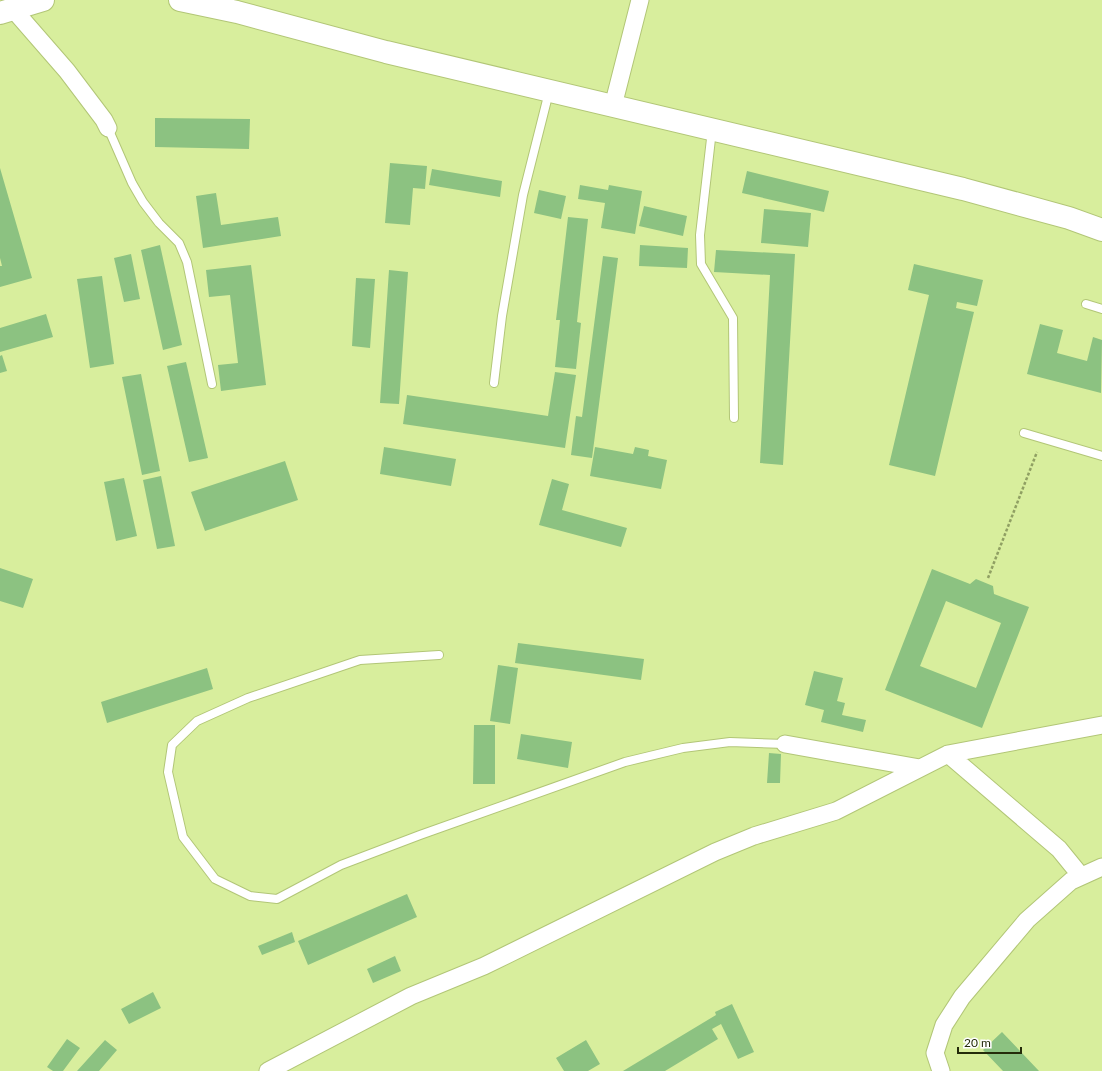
<svg xmlns="http://www.w3.org/2000/svg" width="1102" height="1071" font-family="Lato,sans-serif">
<style>
.building{fill:#8cc281;fill-rule:evenodd}
.lines{fill:none;stroke-linecap:round;stroke-linejoin:round}
.lane-casing{stroke:#b2c677;stroke-width:10}
.street-casing{stroke:#b2c677;stroke-width:19}
.secondary-casing{stroke:#b2c677;stroke-width:24}
.path{stroke:#90a063;stroke-width:2.5;stroke-dasharray:3 2;stroke-linecap:butt}
.lane{stroke:#fff;stroke-width:8}
.street{stroke:#fff;stroke-width:17}
.secondary{stroke:#fff;stroke-width:22}
</style>
<rect width="100%" height="100%" fill="#d8ee9d"/>
<path class="building" d="M155,118L250,119L249,149L155,147Z
M390,163L427,166L425,189L413,188L410,225L385,223Z
M0,168L32,278L0,287V266H2L0,258Z
M432,169L502,181L500,197L429,185Z
M747,171L829,191L824,212L742,193Z
M580,185L608,190L609,185L642,191L635,234L601,228L605,203L578,199Z
M539,190L566,196L561,219L534,213Z
M216,193L221,225L278,217L281,236L203,248L196,196Z
M644,206L687,216L683,236L639,226Z
M764,209L811,213L808,247L761,243Z
M568,217L588,219L577,322L581,323L576,369L555,367L560,320H556Z
M160,245L182,345L163,350L141,250Z
M640,245L688,248L687,268L639,266Z
M716,250L795,254L783,465L760,463L770,275L714,272Z
M131,254L140,299L124,302L114,258Z
M603,256L618,258L592,458L571,455L576,416L582,417Z
M914,264L983,280L977,306L957,302L956,308L974,312L935,476L889,465L929,295L908,290Z
M251,265L266,385L221,391L218,365L238,363L230,295L209,297L206,270Z
M389,270L408,272L399,404L380,403Z
M102,276L114,364L90,368L77,279Z
M356,278L375,279L370,348L352,346Z
M46,314L53,337L0,352V328Z
M1040,324L1063,330L1057,353L1087,361L1093,337L1102,340L1101,393L1027,374Z
M2,355L7,371L0,373V356Z
M186,362L208,458L189,462L167,366Z
M555,372L576,375L565,448L403,424L407,395L548,416Z
M141,374L160,471L142,475L122,377Z
M384,447L456,459L451,486L380,474Z
M595,447L633,454L635,447L649,450L648,456L667,460L661,489L590,476Z
M285,461L298,500L205,531L191,492Z
M161,476L175,546L157,549L143,480Z
M124,478L137,536L116,541L104,482Z
M552,479L569,484L562,510L627,528L621,547L539,525Z
M0,568L33,579L23,608L0,601Z
M932,569L970,584L976,579L993,586L994,594L1029,607L982,728L885,690ZM946,601L1001,623L976,688L920,666Z
M518,643L644,659L641,680L515,663Z
M498,665L518,668L510,724L490,721Z
M207,668L213,689L107,723L101,702Z
M814,671L843,678L837,701L845,703L842,715L866,720L863,732L821,722L824,710L805,705Z
M474,725H495V784H473Z
M521,734L572,742L568,768L517,759Z
M769,753L781,754L780,783H767Z
M407,894L417,917L308,965L298,941Z
M292,932L295,942L262,955L258,946Z
M395,956L401,971L373,983L367,969Z
M153,992L161,1008L129,1024L121,1009Z
M732,1004L754,1052L738,1059L721,1024L712,1029L718,1039L665,1071H623L716,1015L715,1012Z
M1002,1032L1039,1071H1003L983,1050Z
M67,1039L80,1048L63,1071H53L47,1067Z
M105,1040L117,1050L99,1071H77Z
M586,1040L600,1064L588,1071H564L556,1058Z"/>
<g class="lines">
<defs>
<path id="lane" d="M108,128L132,183L143,202L159,223L179,243L187,262L212,384
M712,130L700,235L701,264L733,318L734,418
M1086,304L1102,309
M494,383L502,316L523,195L549,92
M1024,433L1102,456
M439,655L360,660L248,698L197,721L172,745L168,772L183,837L215,879L250,896L277,899L341,865L420,835L625,762L683,748L730,742L785,744"/>
<path id="street" d="M13,9L67,71L104,120L108,128
M613,106L640,0
M785,744L920,768
M948,754L1059,849L1081,876
M268,1071L411,996L484,966L715,852L754,836L836,811L948,754L1102,725
M941,1071L935,1053L944,1025L962,997L1027,920L1071,881L1102,867"/>
<path id="secondary" d="M180,0L237,12L386,52L963,189L1069,218L1102,230
M0,13L43,0"/>
</defs>
<use href="#lane" class="lane-casing"/>
<use href="#street" class="street-casing"/>
<use href="#secondary" class="secondary-casing"/>
<path class="path" d="M988,578L1037,452"/>
<use href="#lane" class="lane"/>
<use href="#street" class="street"/>
<use href="#secondary" class="secondary"/>
</g>
<path d="M958 1047v6h63v-6" fill="none" stroke="#242b0a" stroke-width="2"/>
<text x="964" y="1047" font-size="12" fill="#242b0a" stroke="#ffffff" stroke-width="3" paint-order="stroke">20 m</text>
</svg>
